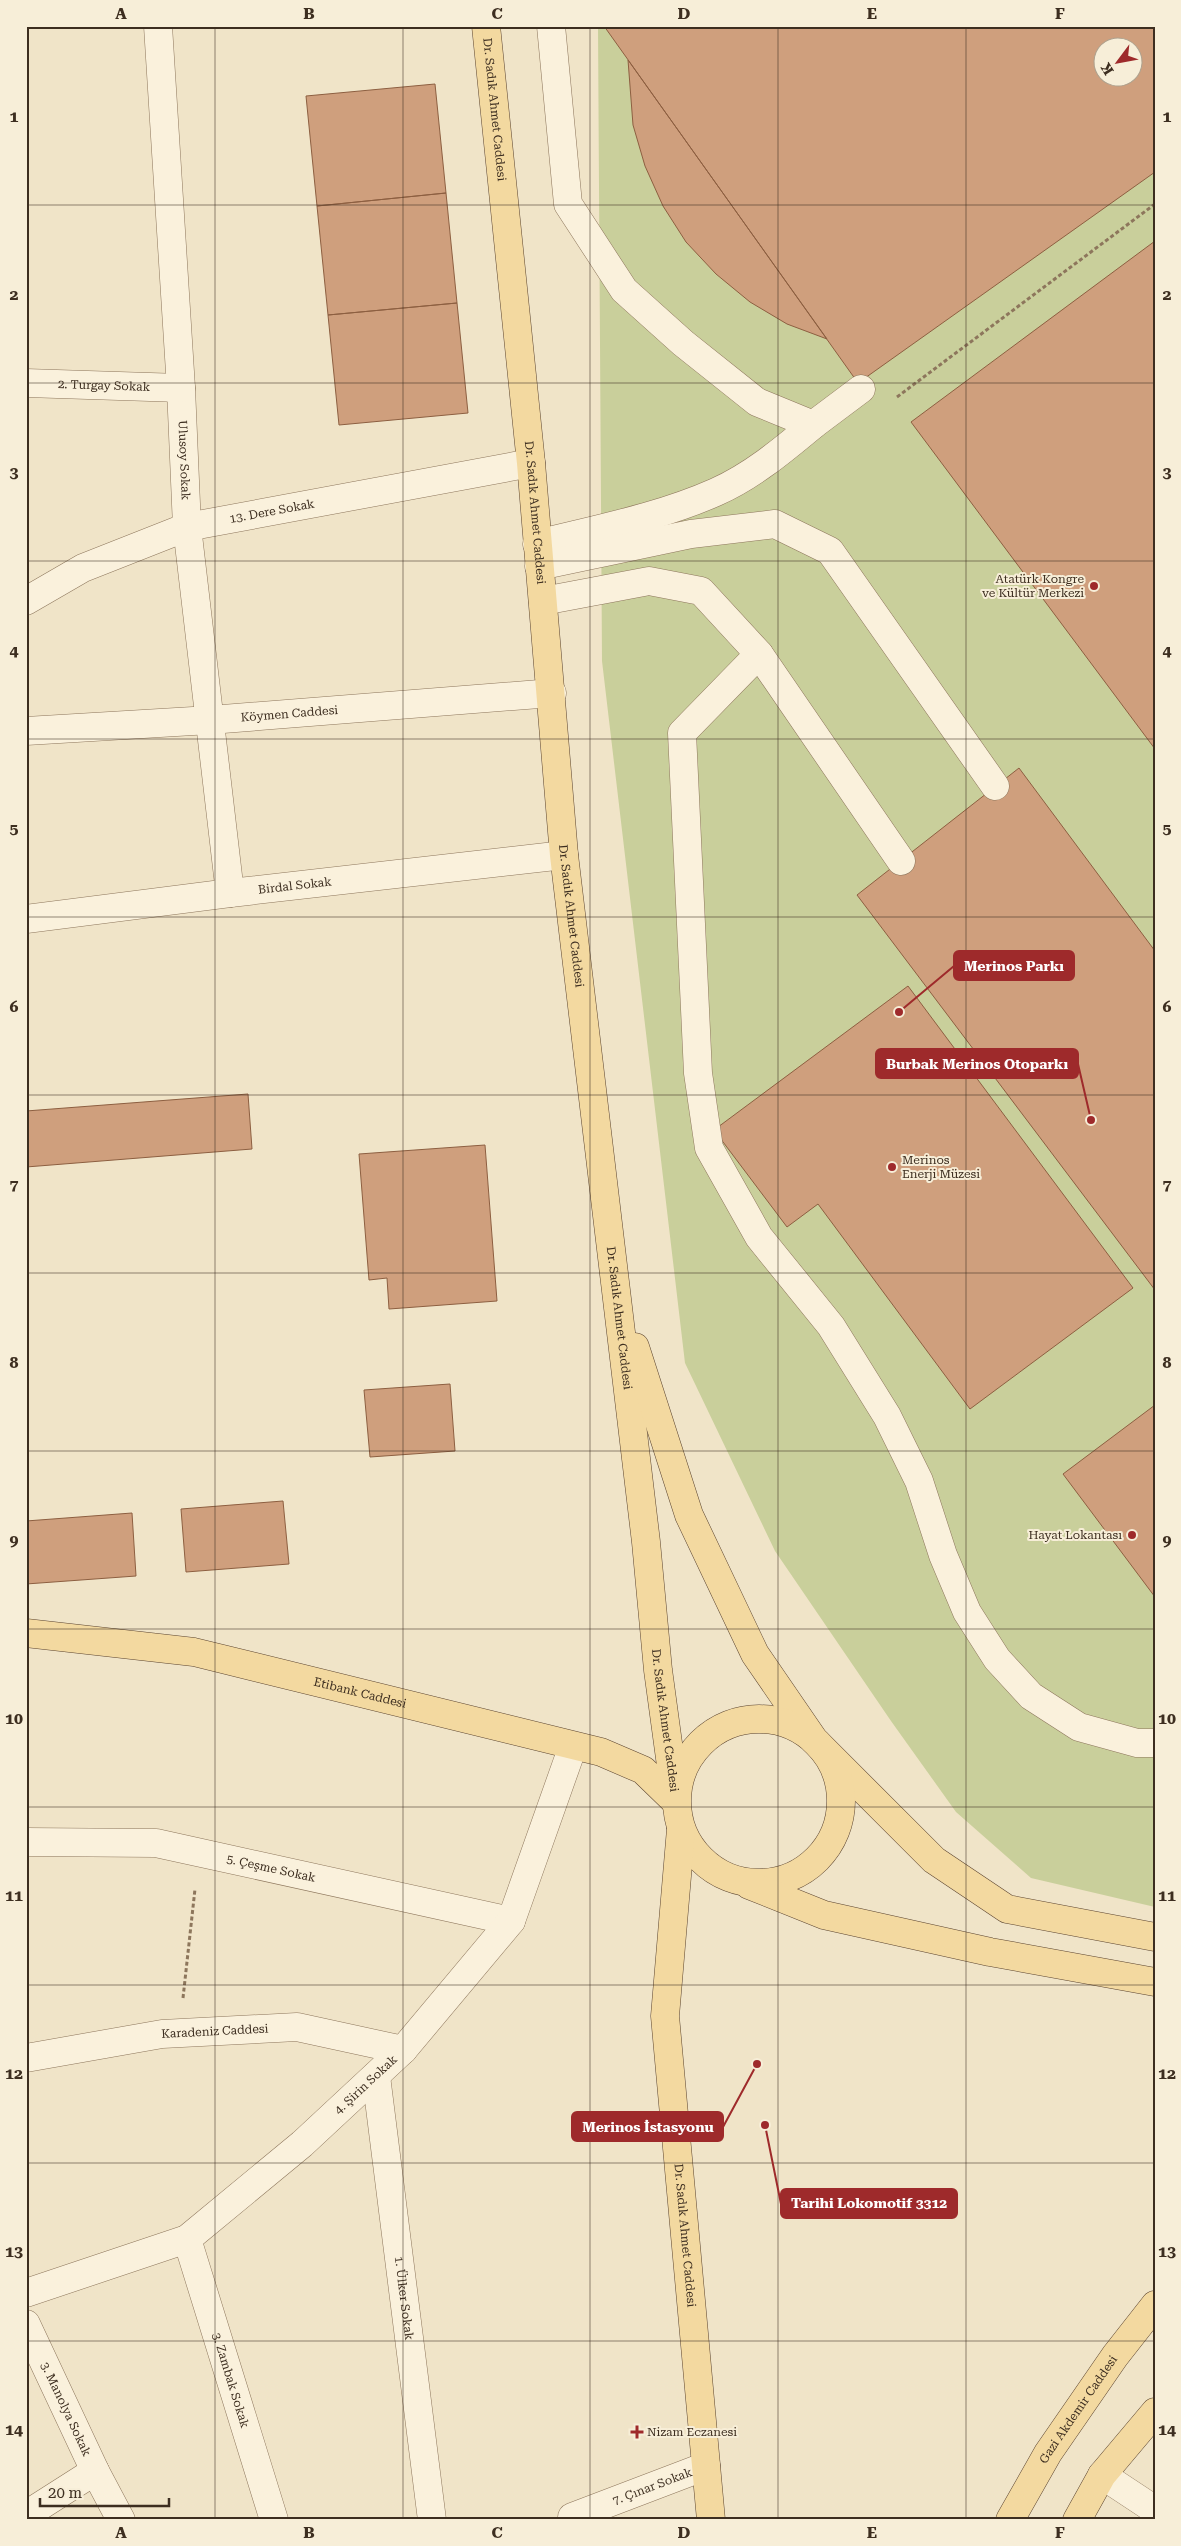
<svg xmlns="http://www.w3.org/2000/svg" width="1181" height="2546" font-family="'Roboto Serif',serif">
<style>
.green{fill:#c9cf9b;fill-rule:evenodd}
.building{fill:#cf9f7d;stroke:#8d5f41;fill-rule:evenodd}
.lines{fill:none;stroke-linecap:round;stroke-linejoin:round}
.minor-casing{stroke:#8d765c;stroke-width:29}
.major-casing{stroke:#5b4430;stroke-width:29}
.path{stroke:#8d765c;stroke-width:3;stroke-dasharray:4 2.5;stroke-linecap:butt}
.minor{stroke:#faf1dc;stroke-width:28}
.major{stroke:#f3d9a0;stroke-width:28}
.grid{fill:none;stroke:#3d2e20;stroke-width:1;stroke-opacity:0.55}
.poi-dot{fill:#9e2a2b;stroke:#f7eed8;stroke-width:2}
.labels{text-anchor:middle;stroke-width:4;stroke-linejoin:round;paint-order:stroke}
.street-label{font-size:12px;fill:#3d2e20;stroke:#f7eed8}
.poi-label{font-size:12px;fill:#3d2e20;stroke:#f7eed8;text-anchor:end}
.leader{fill:none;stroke:#9e2a2b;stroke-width:2}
.callout-dot{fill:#9e2a2b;stroke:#f7eed8;stroke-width:2}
.callout{fill:#9e2a2b;stroke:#9e2a2b;stroke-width:2}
.callout-label{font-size:14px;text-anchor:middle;font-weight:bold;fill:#fff}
.neatline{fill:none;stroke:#3d2e20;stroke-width:2}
.grid-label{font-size:16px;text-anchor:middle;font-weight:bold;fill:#3d2e20}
</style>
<rect width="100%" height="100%" fill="#f0e4c8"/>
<path class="green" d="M598,26H1155V1907L1031,1878L956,1812L891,1721L775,1551L685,1363L602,661ZM1104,48H1134V78H1104Z"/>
<path class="building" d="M604,26H1155V172L858,383ZM1104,48H1134V78H1104Z
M628,60L827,339L787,324L750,302L716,274L686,242L663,206L645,166L633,125Z
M435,84L446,193L317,206L306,96Z
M446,193L457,303L328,315L317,206Z
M1155,241V749L911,422Z
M457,303L468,413L339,425L328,315Z
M1019,768L1155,951V1290L857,895Z
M908,986L1133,1288L970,1409L818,1204L787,1227L714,1130Z
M248,1094L252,1149L26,1167V1111Z
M485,1145L497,1301L389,1309L387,1278L369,1280L359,1154Z
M450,1384L455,1451L370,1457L364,1390Z
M1155,1405V1597L1063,1474Z
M283,1501L289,1564L186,1572L181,1509Z
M132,1513L136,1576L26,1584V1521Z"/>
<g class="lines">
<defs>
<g id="minor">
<path id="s1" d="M158,26L181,388L187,527L230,893"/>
<path d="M551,26L568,204L624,290L683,343L757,402L813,425L861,389"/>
<path id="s2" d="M26,383L181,388"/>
<path d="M537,544C597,529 660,517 716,492C752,476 783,450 813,425"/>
<path d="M539,566L691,534L775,524L830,551L995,786"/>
<path id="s3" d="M26,601L83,568L187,527L531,463"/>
<path d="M543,601L649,581L701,591L759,654L901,861"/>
<path d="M759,654L682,733L698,1073L709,1148L759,1237L831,1326L887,1416L919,1481L943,1555L967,1612L997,1659L1031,1696L1079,1727L1137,1743H1155"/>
<path id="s4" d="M26,731L210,720L552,693"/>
<path id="s5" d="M26,919L230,893L564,855"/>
<path id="s6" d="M26,1842L156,1843L511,1921"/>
<path id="s7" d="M26,2058L162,2034L297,2027L403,2050"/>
<path id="s8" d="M376,2076L432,2520"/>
<path id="s9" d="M187,2239L274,2520"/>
<path id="s10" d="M26,2293L187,2239L302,2144L403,2050L511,1921L573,1746"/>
<path id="s11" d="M26,2324L95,2471L121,2520"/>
<path d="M1102,2475L1155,2510"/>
<path d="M26,2515L95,2471"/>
<path id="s12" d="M572,2520V2517L706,2466"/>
</g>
<g id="major">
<path id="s13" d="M486,26L531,463L564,855L646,1542L658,1670L676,1802"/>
<path d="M635,1347L689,1515L755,1654L814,1740L934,1860L1007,1909L1155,1937"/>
<path id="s14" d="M26,1633L194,1652L601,1752L643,1770L676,1802"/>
<circle cx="759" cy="1801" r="82"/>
<path id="s15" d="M681,1829L665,2016L711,2520"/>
<path d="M749,1885L824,1915L990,1952L1155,1982"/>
<path id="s16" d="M1010,2520L1048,2453L1115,2356L1155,2305"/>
<path d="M1077,2520L1102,2475L1155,2412"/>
</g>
</defs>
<use href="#minor" class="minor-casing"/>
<use href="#major" class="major-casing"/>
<path class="path" d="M897,397L1155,204
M183,1998L195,1889"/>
<use href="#minor" class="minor"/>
<use href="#major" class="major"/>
</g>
<path class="grid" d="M215,26V2520M403,26V2520M590,26V2520M778,26V2520M966,26V2520M26,205H1155M26,383H1155M26,561H1155M26,739H1155M26,917H1155M26,1095H1155M26,1273H1155M26,1451H1155M26,1629H1155M26,1807H1155M26,1985H1155M26,2163H1155M26,2341H1155"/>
<g class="poi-dot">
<circle cx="1094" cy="586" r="5"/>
<circle cx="892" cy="1167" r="5"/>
<circle cx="1132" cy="1535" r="5"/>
<path d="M634.5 2424.5h5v5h5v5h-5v5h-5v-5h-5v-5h5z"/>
</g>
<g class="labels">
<g class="street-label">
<text dy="4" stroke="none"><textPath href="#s13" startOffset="84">Dr. Sadık Ahmet Caddesi</textPath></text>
<text dy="4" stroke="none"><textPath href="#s2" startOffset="78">2. Turgay Sokak</textPath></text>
<text dy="4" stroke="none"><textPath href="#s1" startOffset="435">Ulusoy Sokak</textPath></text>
<text dy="4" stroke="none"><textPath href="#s3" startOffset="264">13. Dere Sokak</textPath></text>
<text dy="4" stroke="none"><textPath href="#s13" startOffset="489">Dr. Sadık Ahmet Caddesi</textPath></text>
<text dy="4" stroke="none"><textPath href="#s4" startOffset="264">Köymen Caddesi</textPath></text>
<text dy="4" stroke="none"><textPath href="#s5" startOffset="271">Birdal Sokak</textPath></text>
<text dy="4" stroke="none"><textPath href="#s13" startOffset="894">Dr. Sadık Ahmet Caddesi</textPath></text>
<text dy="4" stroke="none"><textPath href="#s13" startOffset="1299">Dr. Sadık Ahmet Caddesi</textPath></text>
<text dy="4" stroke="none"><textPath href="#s14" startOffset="340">Etibank Caddesi</textPath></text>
<text dy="4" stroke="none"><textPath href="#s13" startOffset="1704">Dr. Sadık Ahmet Caddesi</textPath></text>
<text dy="4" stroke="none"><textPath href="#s6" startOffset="248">5. Çeşme Sokak</textPath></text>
<text dy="4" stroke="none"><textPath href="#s7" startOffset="191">Karadeniz Caddesi</textPath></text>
<text dy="4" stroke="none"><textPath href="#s10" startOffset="406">4. Şirin Sokak</textPath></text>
<text dy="4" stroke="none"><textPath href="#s15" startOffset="408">Dr. Sadık Ahmet Caddesi</textPath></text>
<text dy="4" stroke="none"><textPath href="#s8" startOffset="224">1. Ülker Sokak</textPath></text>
<text dy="4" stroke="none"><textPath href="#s9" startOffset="148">3. Zambak Sokak</textPath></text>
<text dy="4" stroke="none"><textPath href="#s11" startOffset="94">3. Manolya Sokak</textPath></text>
<text dy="4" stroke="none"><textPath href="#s16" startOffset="130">Gazi Akdemir Caddesi</textPath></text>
<text dy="4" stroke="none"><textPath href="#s12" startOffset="89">7. Çınar Sokak</textPath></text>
</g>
<g class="poi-label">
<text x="1084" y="583">Atatürk Kongre<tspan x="1084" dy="14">ve Kültür Merkezi</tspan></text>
<text x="902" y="1164" text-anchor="start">Merinos<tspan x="902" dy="14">Enerji Müzesi</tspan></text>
<text x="1122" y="1539">Hayat Lokantası</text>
<text x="647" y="2436" text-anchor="start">Nizam Eczanesi</text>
</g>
</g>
<path class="leader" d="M899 1012L954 966M1091 1120L1078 1064M757 2064L723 2127M765 2125L781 2204"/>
<g class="callout-dot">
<circle cx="899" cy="1012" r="5"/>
<circle cx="1091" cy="1120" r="5"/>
<circle cx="757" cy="2064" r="5"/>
<circle cx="765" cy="2125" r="5"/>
</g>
<g class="callout">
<rect x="954" y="951" width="120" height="29" rx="5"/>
<rect x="876" y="1049" width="202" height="29" rx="5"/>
<rect x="572" y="2112" width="151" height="29" rx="5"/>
<rect x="781" y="2189" width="176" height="29" rx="5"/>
</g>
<g class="callout-label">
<text x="1014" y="971">Merinos Parkı</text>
<text x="977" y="1069">Burbak Merinos Otoparkı</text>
<text x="648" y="2132">Merinos İstasyonu</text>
<text x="869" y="2208">Tarihi Lokomotif 3312</text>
</g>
<rect width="1181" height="2546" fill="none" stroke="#f7eed8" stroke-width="55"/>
<g transform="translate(1118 62) rotate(238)"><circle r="24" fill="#f7eed8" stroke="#ada18e"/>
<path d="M0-4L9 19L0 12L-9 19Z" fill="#9e2a2b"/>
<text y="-8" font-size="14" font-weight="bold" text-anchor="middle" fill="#3d2e20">K</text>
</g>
<path d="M40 2498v8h129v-8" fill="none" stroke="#3d2e20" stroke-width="2.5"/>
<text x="48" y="2498" font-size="15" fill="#3d2e20" stroke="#f7eed8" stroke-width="4" paint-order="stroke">20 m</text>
<rect x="28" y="28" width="1126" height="2490" class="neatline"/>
<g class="grid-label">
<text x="121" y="19">A</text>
<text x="309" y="19">B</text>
<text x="497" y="19">C</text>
<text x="684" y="19">D</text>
<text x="872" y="19">E</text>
<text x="1060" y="19">F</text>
<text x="14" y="122">1</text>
<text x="1167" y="122">1</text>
<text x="14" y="300">2</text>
<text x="1167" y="300">2</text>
<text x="14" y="478">3</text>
<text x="1167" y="478">3</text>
<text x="14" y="656">4</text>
<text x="1167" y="656">4</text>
<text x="14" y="834">5</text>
<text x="1167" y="834">5</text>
<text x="14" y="1012">6</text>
<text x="1167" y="1012">6</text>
<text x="14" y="1190">7</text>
<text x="1167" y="1190">7</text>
<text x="14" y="1368">8</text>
<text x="1167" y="1368">8</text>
<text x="14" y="1546">9</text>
<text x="1167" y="1546">9</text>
<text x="14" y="1724">10</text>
<text x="1167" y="1724">10</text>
<text x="14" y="1901">11</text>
<text x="1167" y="1901">11</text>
<text x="14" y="2079">12</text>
<text x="1167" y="2079">12</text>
<text x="14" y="2257">13</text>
<text x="1167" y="2257">13</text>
<text x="14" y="2435">14</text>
<text x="1167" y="2435">14</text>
<text x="121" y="2538">A</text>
<text x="309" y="2538">B</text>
<text x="497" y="2538">C</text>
<text x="684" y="2538">D</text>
<text x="872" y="2538">E</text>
<text x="1060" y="2538">F</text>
</g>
</svg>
